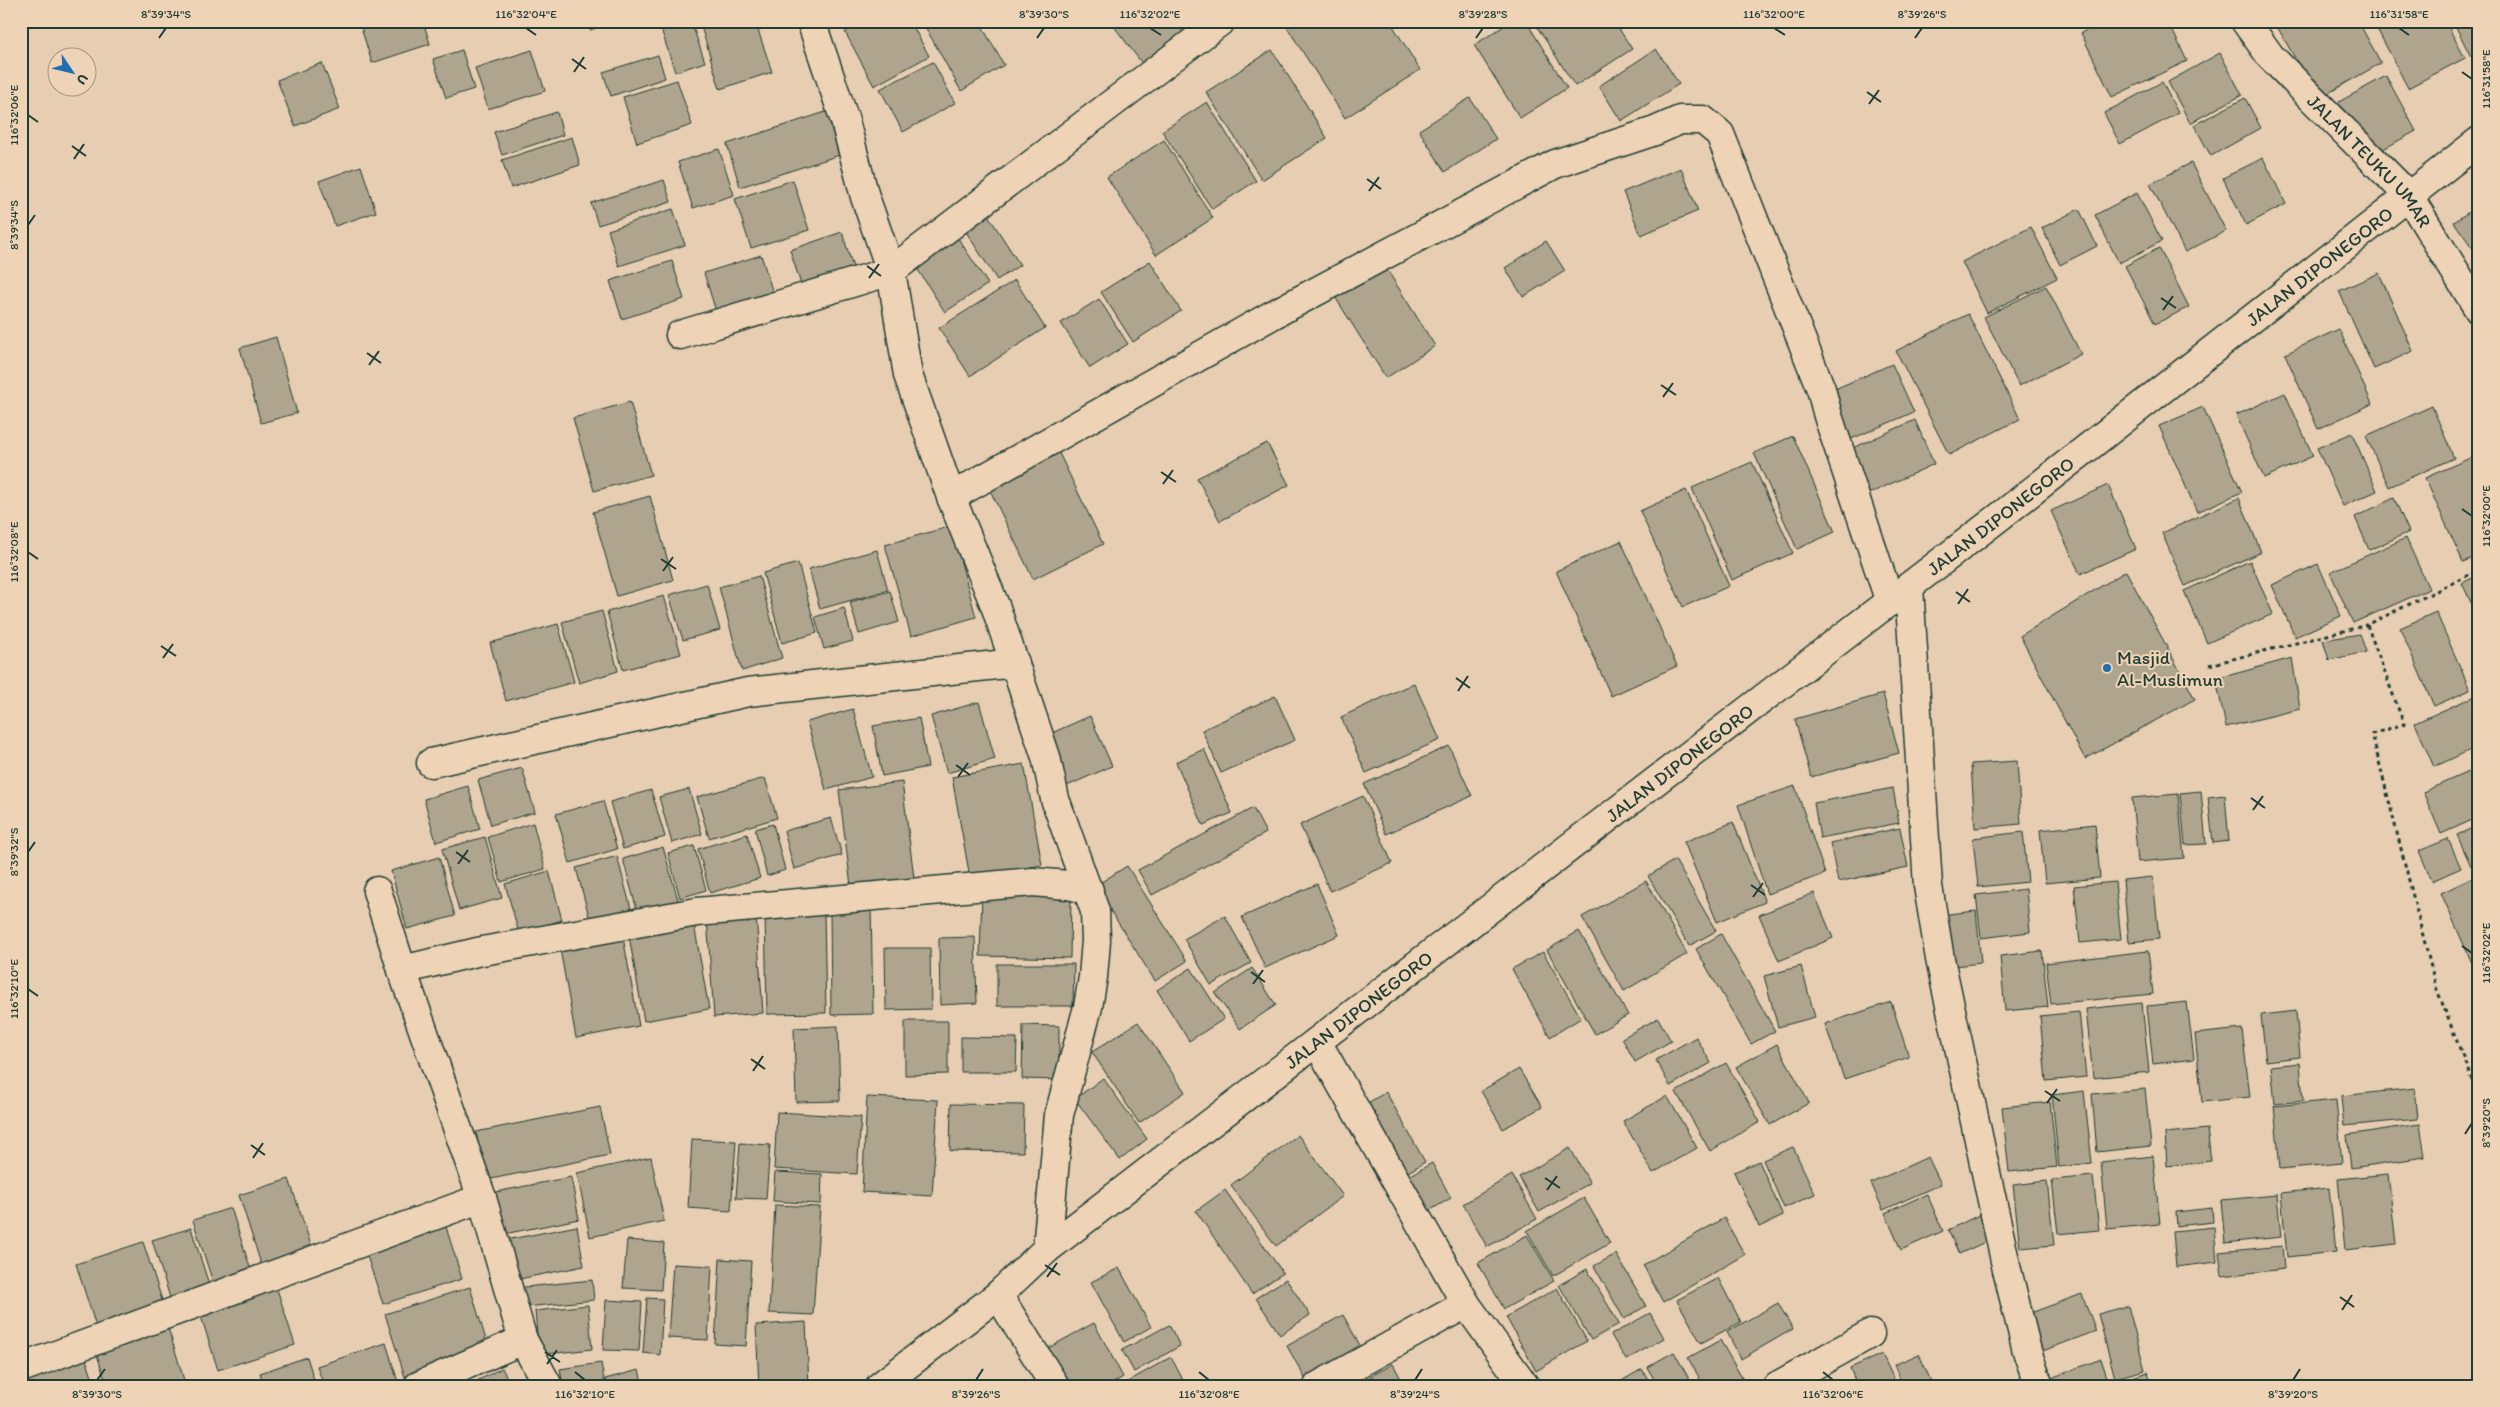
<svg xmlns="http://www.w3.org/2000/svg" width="2500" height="1407" font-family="Itim,sans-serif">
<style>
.building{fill:#afa48e;stroke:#1f3d34}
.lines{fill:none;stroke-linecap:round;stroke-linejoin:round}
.minor-casing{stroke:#1f3d34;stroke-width:31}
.path{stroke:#1f3d34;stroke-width:3;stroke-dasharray:4 4;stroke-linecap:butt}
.minor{stroke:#efd3b6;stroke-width:28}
.ticks{fill:none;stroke:#1f3d34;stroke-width:2}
.poi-dot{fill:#1f6fb2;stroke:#efd3b6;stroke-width:2}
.labels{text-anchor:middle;stroke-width:4;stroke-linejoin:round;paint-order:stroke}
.street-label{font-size:19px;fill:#1f3d34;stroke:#efd3b6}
.poi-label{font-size:19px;fill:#1f3d34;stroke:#efd3b6;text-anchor:start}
.neatline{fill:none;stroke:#1f3d34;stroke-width:2}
.ticks-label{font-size:12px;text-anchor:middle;fill:#1f3d34}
</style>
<rect width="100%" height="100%" fill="#e7cdb1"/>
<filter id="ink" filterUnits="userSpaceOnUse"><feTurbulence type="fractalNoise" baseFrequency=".02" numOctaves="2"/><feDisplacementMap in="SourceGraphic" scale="10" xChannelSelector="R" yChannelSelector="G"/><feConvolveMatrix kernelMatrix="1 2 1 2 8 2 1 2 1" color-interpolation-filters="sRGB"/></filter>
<g filter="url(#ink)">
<path class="building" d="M359,21H423L430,44L372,63Z
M587,21H618L590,30Z
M673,21H691L705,62L675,72L660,26Z
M705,21H755L772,72L720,89L700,23Z
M865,21H910L929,56L874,86L845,32Z
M922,21H979L1004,65L961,91Z
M1110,21H1176L1185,35L1144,66Z
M1283,21H1390L1420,70L1345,118Z
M1512,21H1526L1567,88L1520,118L1474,45Z
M1536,21H1614L1632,49L1575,86L1534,22Z
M2105,21H2168L2187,61L2112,97L2081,33Z
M2274,21H2358L2381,63L2318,99Z
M2373,21H2445L2465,58L2408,88Z
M2453,21H2479V53L2471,57Z
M1656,49L1679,84L1621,121L1599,86Z
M462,50L474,89L446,98L433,59Z
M532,50L545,91L488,109L475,68Z
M1272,50L1327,138L1262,180L1206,92Z
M2220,53L2242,95L2190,123L2168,82Z
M658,55L665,78L611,96L603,72Z
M933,62L955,103L903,132L880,89Z
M322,63L340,109L295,126L277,80Z
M2386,76L2416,131L2365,159L2335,104Z
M677,80L692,125L637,143L623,97Z
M2162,82L2178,113L2120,144L2104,113Z
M1470,98L1496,139L1445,172L1419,130Z
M2245,98L2261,128L2211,156L2194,125Z
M1207,102L1256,181L1212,209L1162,131Z
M835,109L849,152L740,187L727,144Z
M557,112L563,135L502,155L494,132Z
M572,137L580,165L511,188L502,160Z
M1164,140L1213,218L1156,255L1107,177Z
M719,149L734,195L693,208L678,162Z
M2263,158L2286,204L2246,225L2223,178Z
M2191,163L2226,231L2185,252L2150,184Z
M361,166L376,212L335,226L319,181Z
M1681,168L1698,211L1641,235L1623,192Z
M664,180L671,202L598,225L591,203Z
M793,180L809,230L751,248L735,199Z
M2137,193L2162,241L2119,263L2095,215Z
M2479,205V257L2454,222Z
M673,209L685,245L619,266L608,230Z
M2079,209L2097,246L2060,265L2042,228Z
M986,212L1020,265L997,280L963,227Z
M2031,227L2057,278L1987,313L1962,262Z
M842,232L855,274L803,291L790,250Z
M954,232L988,284L945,312L911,259Z
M1546,241L1565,271L1523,297L1505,268Z
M2159,248L2189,307L2155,324L2125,266Z
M761,255L776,303L719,321L704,273Z
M1381,260L1435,346L1386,378L1332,292Z
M672,261L684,299L622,319L610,281Z
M1150,261L1181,311L1133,342L1101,292Z
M2379,273L2413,351L2374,369L2339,291Z
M1015,280L1045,328L970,376L939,328Z
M2046,286L2081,354L2019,386L1984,317Z
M1099,299L1128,344L1090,368L1061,323Z
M1968,314L2020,419L1949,455L1896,351Z
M2339,329L2372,404L2318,429L2285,354Z
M276,337L297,413L261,423L240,348Z
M1892,364L1914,412L1849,440L1828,392Z
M2285,393L2313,456L2264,478L2236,415Z
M630,402L651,475L594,491L573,418Z
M2432,406L2454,458L2389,487L2366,436Z
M2203,407L2242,492L2197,512L2159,426Z
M1915,420L1934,464L1864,496L1844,452Z
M2352,433L2377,491L2343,506L2317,448Z
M1793,436L1835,532L1797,549L1754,453Z
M1267,443L1289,485L1220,521L1197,478Z
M1058,451L1103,544L1033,579L988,486Z
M2479,454V555L2463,562L2425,478Z
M1752,462L1793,553L1732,580L1692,488Z
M2108,485L2136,549L2080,574L2051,511Z
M1686,490L1729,586L1683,607L1640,511Z
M650,496L673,580L617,596L593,512Z
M2239,498L2261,552L2185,586L2162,533Z
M2394,498L2409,532L2369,550L2355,517Z
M951,526L976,617L911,636L885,545Z
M2406,538L2429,589L2353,623L2330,572Z
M1621,541L1677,666L1611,696L1556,571Z
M877,550L888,590L820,609L809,569Z
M2250,561L2273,614L2207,643L2184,591Z
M798,563L817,633L782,643L763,573Z
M2318,564L2341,616L2295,637L2272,585Z
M2126,571L2195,699L2085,759L2020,636Z
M2479,575V620L2462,583Z
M759,576L782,658L742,671L719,587Z
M707,584L720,630L683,640L669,595Z
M890,591L899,622L859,634L850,602Z
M664,596L681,654L623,670L607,612Z
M844,608L853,641L824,649L815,617Z
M602,611L618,671L579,683L562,622Z
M2436,612L2470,690L2434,706L2400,628Z
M558,624L574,682L506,701L490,643Z
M2360,634L2366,652L2329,660L2323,640Z
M2292,658L2300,709L2226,727L2216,679Z
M1414,683L1440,740L1366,773L1341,717Z
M1883,694L1899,753L1811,777L1795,719Z
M1275,696L1295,740L1221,773L1202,730Z
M2473,697L2479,711V746L2434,767L2415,723Z
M979,702L995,759L947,773L931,716Z
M853,709L872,777L826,790L807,722Z
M1090,716L1112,766L1067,786L1045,736Z
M919,718L928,767L882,776L873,726Z
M1449,746L1472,796L1386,834L1364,784Z
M1204,749L1232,813L1203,825L1176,762Z
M2017,761L2021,824L1975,828L1971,764Z
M1024,764L1042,865L970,878L952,777Z
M522,768L535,812L491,825L478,780Z
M2468,772L2479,795V817L2441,834L2423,792Z
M765,778L777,818L709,838L697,797Z
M902,782L914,878L851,886L839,790Z
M468,786L480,829L436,842L424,799Z
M1795,786L1825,874L1767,894L1738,805Z
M1893,788L1899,823L1820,838L1814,803Z
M689,789L702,834L672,843L659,797Z
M651,790L665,837L623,849L610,802Z
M2201,791L2206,844L2185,845L2180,793Z
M2178,794L2184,858L2138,862L2132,798Z
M2225,795L2229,841L2213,843L2208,797Z
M1363,796L1392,863L1330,891L1300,825Z
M603,801L617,849L570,863L556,814Z
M1253,808L1266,833L1152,895L1138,870Z
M831,818L842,855L794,869L784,831Z
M1733,822L1765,902L1717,922L1684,842Z
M533,823L545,869L501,882L488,837Z
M773,824L785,870L767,876L755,829Z
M2095,824L2100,878L2045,883L2040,830Z
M2479,825V862L2471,866L2457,835Z
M1900,828L1908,867L1838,882L1830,843Z
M2023,832L2028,882L1978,887L1973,838Z
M747,834L760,878L710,893L698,849Z
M485,837L502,898L459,910L442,849Z
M2448,839L2461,868L2432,881L2419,851Z
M694,846L706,890L680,898L668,853Z
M663,847L679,903L638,914L623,859Z
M617,856L633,916L592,927L576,868Z
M439,857L455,916L407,929L391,871Z
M1675,860L1716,931L1689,946L1648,876Z
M1127,866L1187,961L1155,981L1095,886Z
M549,871L562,920L519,933L505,884Z
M2479,875V979L2441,893Z
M2153,877L2159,939L2129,942L2123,880Z
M1646,881L1687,954L1624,991L1582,917Z
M2115,882L2121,939L2080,943L2074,886Z
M1317,884L1339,935L1265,968L1242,917Z
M2026,889L2030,932L1981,938L1976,895Z
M1814,893L1833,938L1779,961L1759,915Z
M982,894L1071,896L1070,958L980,956Z
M871,906L873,1014L831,1015L830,907Z
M1976,911L1981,963L1945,967L1939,915Z
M824,912L826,1013L767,1014L765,913Z
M756,914L763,1013L714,1017L707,918Z
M1225,916L1251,963L1211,985L1184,939Z
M694,924L709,1009L644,1021L629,936Z
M1579,931L1628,1015L1595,1034L1547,950Z
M1721,934L1775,1031L1751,1044L1696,949Z
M623,937L639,1026L576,1038L560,949Z
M975,937L977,1003L940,1005L939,938Z
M885,948H930L931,1009L886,1010Z
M2042,951L2048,1007L2005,1011L2000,956Z
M2148,951L2153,994L2051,1004L2046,963Z
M1543,952L1581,1018L1550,1037L1512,969Z
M997,964H1074L1073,1006H997Z
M1801,966L1815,1017L1778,1027L1764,976Z
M1191,968L1224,1019L1189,1041L1157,990Z
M1252,968L1276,1005L1240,1029L1215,993Z
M1891,1002L1909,1057L1844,1079L1825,1024Z
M2187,1002L2194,1059L2153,1064L2147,1006Z
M2142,1003L2149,1072L2093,1078L2086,1009Z
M2296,1011L2300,1057L2266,1061L2261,1015Z
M2079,1012L2086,1077L2046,1081L2040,1016Z
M1658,1018L1671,1041L1635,1062L1622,1038Z
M905,1021H948V1074L905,1075Z
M1138,1022L1185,1092L1139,1123L1092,1052Z
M1023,1025L1059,1026V1080L1022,1079Z
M838,1026L840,1101L796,1102L794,1028Z
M2242,1029L2250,1097L2202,1102L2195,1034Z
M961,1037L1017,1038L1016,1072H961Z
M1696,1037L1711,1063L1670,1086L1656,1060Z
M1777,1044L1809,1103L1770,1125L1736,1067Z
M1726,1063L1760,1122L1710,1151L1676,1092Z
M2300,1063L2303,1101L2275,1104L2271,1066Z
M1519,1069L1542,1107L1503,1129L1481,1091Z
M1103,1078L1147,1139L1120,1160L1075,1099Z
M2415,1088L2418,1119L2344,1126L2341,1096Z
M2145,1089L2151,1146L2097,1152L2092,1094Z
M2084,1091L2092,1163L2059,1167L2052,1095Z
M1386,1092L1425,1162L1388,1184L1348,1115Z
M1667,1096L1697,1148L1653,1173L1623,1121Z
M867,1097L938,1100L932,1196L862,1192Z
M2336,1100L2342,1163L2280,1169L2274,1106Z
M2050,1102L2057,1167L2009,1172L2002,1107Z
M951,1104L1024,1105L1023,1152L950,1151Z
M600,1107L610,1155L486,1180L476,1132Z
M777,1112L861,1117L857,1174L774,1169Z
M2420,1124L2425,1157L2351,1168L2347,1135Z
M2207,1129L2211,1161L2167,1166L2165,1133Z
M1298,1135L1343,1196L1276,1246L1231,1185Z
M692,1139L736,1141L731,1211L688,1208Z
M740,1143L770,1145L766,1199L736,1198Z
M1793,1147L1815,1194L1784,1208L1763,1160Z
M1570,1148L1590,1183L1539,1212L1519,1177Z
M2153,1156L2160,1224L2107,1229L2101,1162Z
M651,1157L664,1221L590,1237L577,1173Z
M1928,1157L1941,1184L1883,1210L1871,1183Z
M1759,1161L1783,1216L1759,1227L1734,1172Z
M1432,1163L1451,1198L1410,1222L1390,1187Z
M775,1172L822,1174L821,1204L773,1201Z
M2388,1174L2396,1244L2345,1250L2338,1179Z
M1512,1175L1537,1219L1487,1247L1463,1204Z
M2093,1176L2099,1230L2058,1234L2052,1180Z
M571,1177L579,1219L499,1235L491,1193Z
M289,1179L313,1251L262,1267L239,1195Z
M2047,1181L2054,1245L2020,1248L2013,1185Z
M2329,1188L2336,1252L2287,1257L2281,1193Z
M1225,1190L1283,1273L1252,1294L1196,1211Z
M1927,1194L1943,1231L1901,1250L1885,1213Z
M2277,1195L2281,1237L2225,1243L2221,1200Z
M1584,1198L1610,1243L1553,1276L1527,1231Z
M775,1205L820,1207L813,1315L769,1313Z
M231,1208L254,1280L216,1292L193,1220Z
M2212,1208L2213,1222L2177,1226L2176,1212Z
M1981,1214L1992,1239L1959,1254L1948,1230Z
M1724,1218L1745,1255L1663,1302L1643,1265Z
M577,1226L584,1266L514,1280L506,1240Z
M446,1227L462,1279L383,1304L366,1253Z
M2214,1227L2217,1262L2176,1267L2173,1231Z
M191,1228L211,1291L172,1304L152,1240Z
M1527,1235L1554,1281L1504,1309L1478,1263Z
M627,1240L664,1243L661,1290L623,1288Z
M143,1242L166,1312L98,1333L76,1264Z
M2282,1246L2284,1269L2222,1276L2219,1252Z
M1616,1254L1646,1306L1624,1319L1594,1266Z
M720,1259L751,1261L746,1346L715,1344Z
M673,1264L712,1266L708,1340L668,1338Z
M1119,1268L1151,1327L1124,1342L1091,1282Z
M1587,1269L1619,1324L1591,1340L1559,1285Z
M1718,1278L1741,1322L1701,1343L1677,1300Z
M1286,1279L1310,1315L1280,1335L1256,1298Z
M592,1280L594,1300L517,1308L515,1288Z
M276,1286L295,1345L218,1370L199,1310Z
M470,1287L489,1350L405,1377L385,1314Z
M1557,1288L1587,1341L1536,1371L1506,1317Z
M2082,1294L2096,1331L2040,1352L2028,1314Z
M647,1298L663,1299L660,1355L643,1353Z
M606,1300L642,1302L639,1351L603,1350Z
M1778,1303L1793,1329L1741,1359L1727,1332Z
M588,1305L592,1349L539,1355L535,1311Z
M2128,1306L2145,1370L2115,1378L2098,1314Z
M1650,1313L1664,1338L1626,1360L1611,1335Z
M1343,1315L1362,1349L1306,1380L1287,1346Z
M165,1318L185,1383L175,1386H107L93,1342Z
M806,1322L809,1386H759L756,1325Z
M1094,1323L1123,1377L1109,1386H1059L1041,1352Z
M1169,1325L1180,1346L1134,1372L1122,1350Z
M1720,1340L1745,1383L1740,1386H1704L1688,1358Z
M386,1343L399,1385L324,1386L317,1366Z
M83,1350L95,1386H21V1370Z
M1674,1352L1693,1386H1658L1647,1367Z
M1882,1354L1897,1386H1857L1850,1368Z
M1919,1354L1933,1386H1903L1894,1365Z
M307,1357L316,1386H264L260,1373Z
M1171,1357L1186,1386H1120Z
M2101,1359L2110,1386H2048L2046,1380Z
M601,1363L605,1386H563L560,1369Z
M1393,1364L1405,1386H1353Z
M502,1368L511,1386H467Z
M1642,1369L1652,1386H1613Z
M639,1370L643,1386H607L605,1379Z
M2148,1372L2152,1386H2118L2117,1382Z
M997,1381L1001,1386H990Z"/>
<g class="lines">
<defs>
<g id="minor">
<path d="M811,21L845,121L865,197L891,271L908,375L951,497L996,608L1046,757L1055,799L1095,911L1096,941L1093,977L1088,1007L1059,1115L1047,1249"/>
<path id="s1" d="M2245,21L2271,57L2408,195L2479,310"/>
<path d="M680,335L891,271L1221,21"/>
<path d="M951,497L1274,314L1555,164L1655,131L1680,120H1703L1720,134L1821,389L1828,416L1890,602"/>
<path d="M1909,587L1928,886L1940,959L2007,1270L2027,1351L2039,1386"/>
<path d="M431,763L748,692L1015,663"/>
<path d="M377,891L402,970L482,1198L523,1340L548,1386"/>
<path d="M402,970L477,952L697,912L1033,882L1068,885L1089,890"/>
<path d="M1317,1042L1466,1304L1525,1386"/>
<path d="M998,1295L1055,1386"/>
<path d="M21,1368L482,1198"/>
<path d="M418,1386L523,1340"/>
<path id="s2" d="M880,1386L998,1295L1047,1249L1998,518L2479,141"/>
<path d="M1318,1386L1466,1304"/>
<path d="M1777,1386L1870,1334"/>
</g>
</defs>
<use href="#minor" class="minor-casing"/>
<path class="path" d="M2367,625L2404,724L2372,734L2436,987L2479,1098
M2209,665L2367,625L2479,570"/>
<use href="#minor" class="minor"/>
</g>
</g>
<path class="ticks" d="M526,28L536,35M1150,28L1161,35M1774,28L1785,35M2399,28L2409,35M159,38L166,28M1037,38L1044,28M1476,38L1483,28M1915,38L1922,28M572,59L586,69M574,72L584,57M2462,72L2472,79M1867,92L1881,102M1869,104L1879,90M28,115L38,122M72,146L86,156M74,159L84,144M1367,179L1381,189M1369,191L1379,177M28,225L35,215M867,266L881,276M869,278L879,264M2161,298L2176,308M2163,310L2173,296M367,353L381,363M369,365L379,351M1661,385L1676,395M1663,397L1673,383M1161,472L1176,482M1163,484L1173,470M2462,509L2472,516M28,552L38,559M661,559L676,569M663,571L673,557M1956,592L1970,602M1958,604L1968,589M161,646L176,656M163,658L173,644M1456,678L1470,688M1458,691L1468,676M956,765L970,775M958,777L968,763M2251,798L2265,808M2253,810L2263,796M28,852L35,842M456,852L470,862M458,864L468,850M1751,885L1765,895M1753,897L1763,883M2462,946L2472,953M1251,972L1265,982M1253,984L1263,970M28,989L38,996M751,1059L765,1069M753,1071L763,1056M2045,1091L2060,1101M2047,1103L2057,1089M2465,1134L2472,1123M251,1145L265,1155M253,1158L263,1143M1545,1178L1560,1188M1547,1190L1557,1176M1045,1265L1060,1275M1047,1277L1057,1263M2340,1297L2354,1307M2342,1310L2352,1295M545,1352L560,1362M547,1364L557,1350M575,1372L585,1380M1199,1372L1209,1380M1823,1372L1833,1380M97,1380L105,1369M976,1380L983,1369M1415,1380L1422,1369M2293,1380L2300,1369"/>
<circle class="poi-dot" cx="2107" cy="668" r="5"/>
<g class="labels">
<g class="street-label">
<text dy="7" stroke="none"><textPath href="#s1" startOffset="188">JALAN TEUKU UMAR</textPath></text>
<text dy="7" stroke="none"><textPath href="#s2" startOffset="1824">JALAN DIPONEGORO</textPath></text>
<text dy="7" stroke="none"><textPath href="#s2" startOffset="1419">JALAN DIPONEGORO</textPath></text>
<text dy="7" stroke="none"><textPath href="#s2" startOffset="1014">JALAN DIPONEGORO</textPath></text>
<text dy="7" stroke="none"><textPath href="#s2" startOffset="609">JALAN DIPONEGORO</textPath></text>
</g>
<g class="poi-label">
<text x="2117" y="664">Masjid<tspan x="2117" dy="22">Al-Muslimun</tspan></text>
</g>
</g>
<rect width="2500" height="1407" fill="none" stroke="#efd3b6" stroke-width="55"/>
<g transform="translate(72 72) rotate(125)"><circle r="24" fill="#efd3b6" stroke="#9c9782"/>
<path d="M0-4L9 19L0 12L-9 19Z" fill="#1f6fb2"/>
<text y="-8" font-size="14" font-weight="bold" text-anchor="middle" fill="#1f3d34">U</text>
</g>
<rect x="28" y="28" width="2444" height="1352" class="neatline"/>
<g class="ticks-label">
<text x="166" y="18">8°39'34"S</text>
<text x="526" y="18">116°32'04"E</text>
<text x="1044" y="18">8°39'30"S</text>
<text x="1150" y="18">116°32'02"E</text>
<text x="1483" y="18">8°39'28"S</text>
<text x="1774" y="18">116°32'00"E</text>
<text x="1922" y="18">8°39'26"S</text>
<text x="2399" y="18">116°31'58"E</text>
<text transform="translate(2486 79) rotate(-90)" y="4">116°31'58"E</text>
<text transform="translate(14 115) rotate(-90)" y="4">116°32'06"E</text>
<text transform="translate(14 225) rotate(-90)" y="4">8°39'34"S</text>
<text transform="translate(2486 516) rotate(-90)" y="4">116°32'00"E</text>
<text transform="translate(14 552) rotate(-90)" y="4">116°32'08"E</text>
<text transform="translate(14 852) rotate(-90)" y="4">8°39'32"S</text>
<text transform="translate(2486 953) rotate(-90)" y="4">116°32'02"E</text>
<text transform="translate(14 989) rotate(-90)" y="4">116°32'10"E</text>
<text transform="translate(2486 1123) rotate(-90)" y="4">8°39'20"S</text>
<text x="97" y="1398">8°39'30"S</text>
<text x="585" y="1398">116°32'10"E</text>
<text x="976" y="1398">8°39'26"S</text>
<text x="1209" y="1398">116°32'08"E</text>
<text x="1415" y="1398">8°39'24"S</text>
<text x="1833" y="1398">116°32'06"E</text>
<text x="2293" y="1398">8°39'20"S</text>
</g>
</svg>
